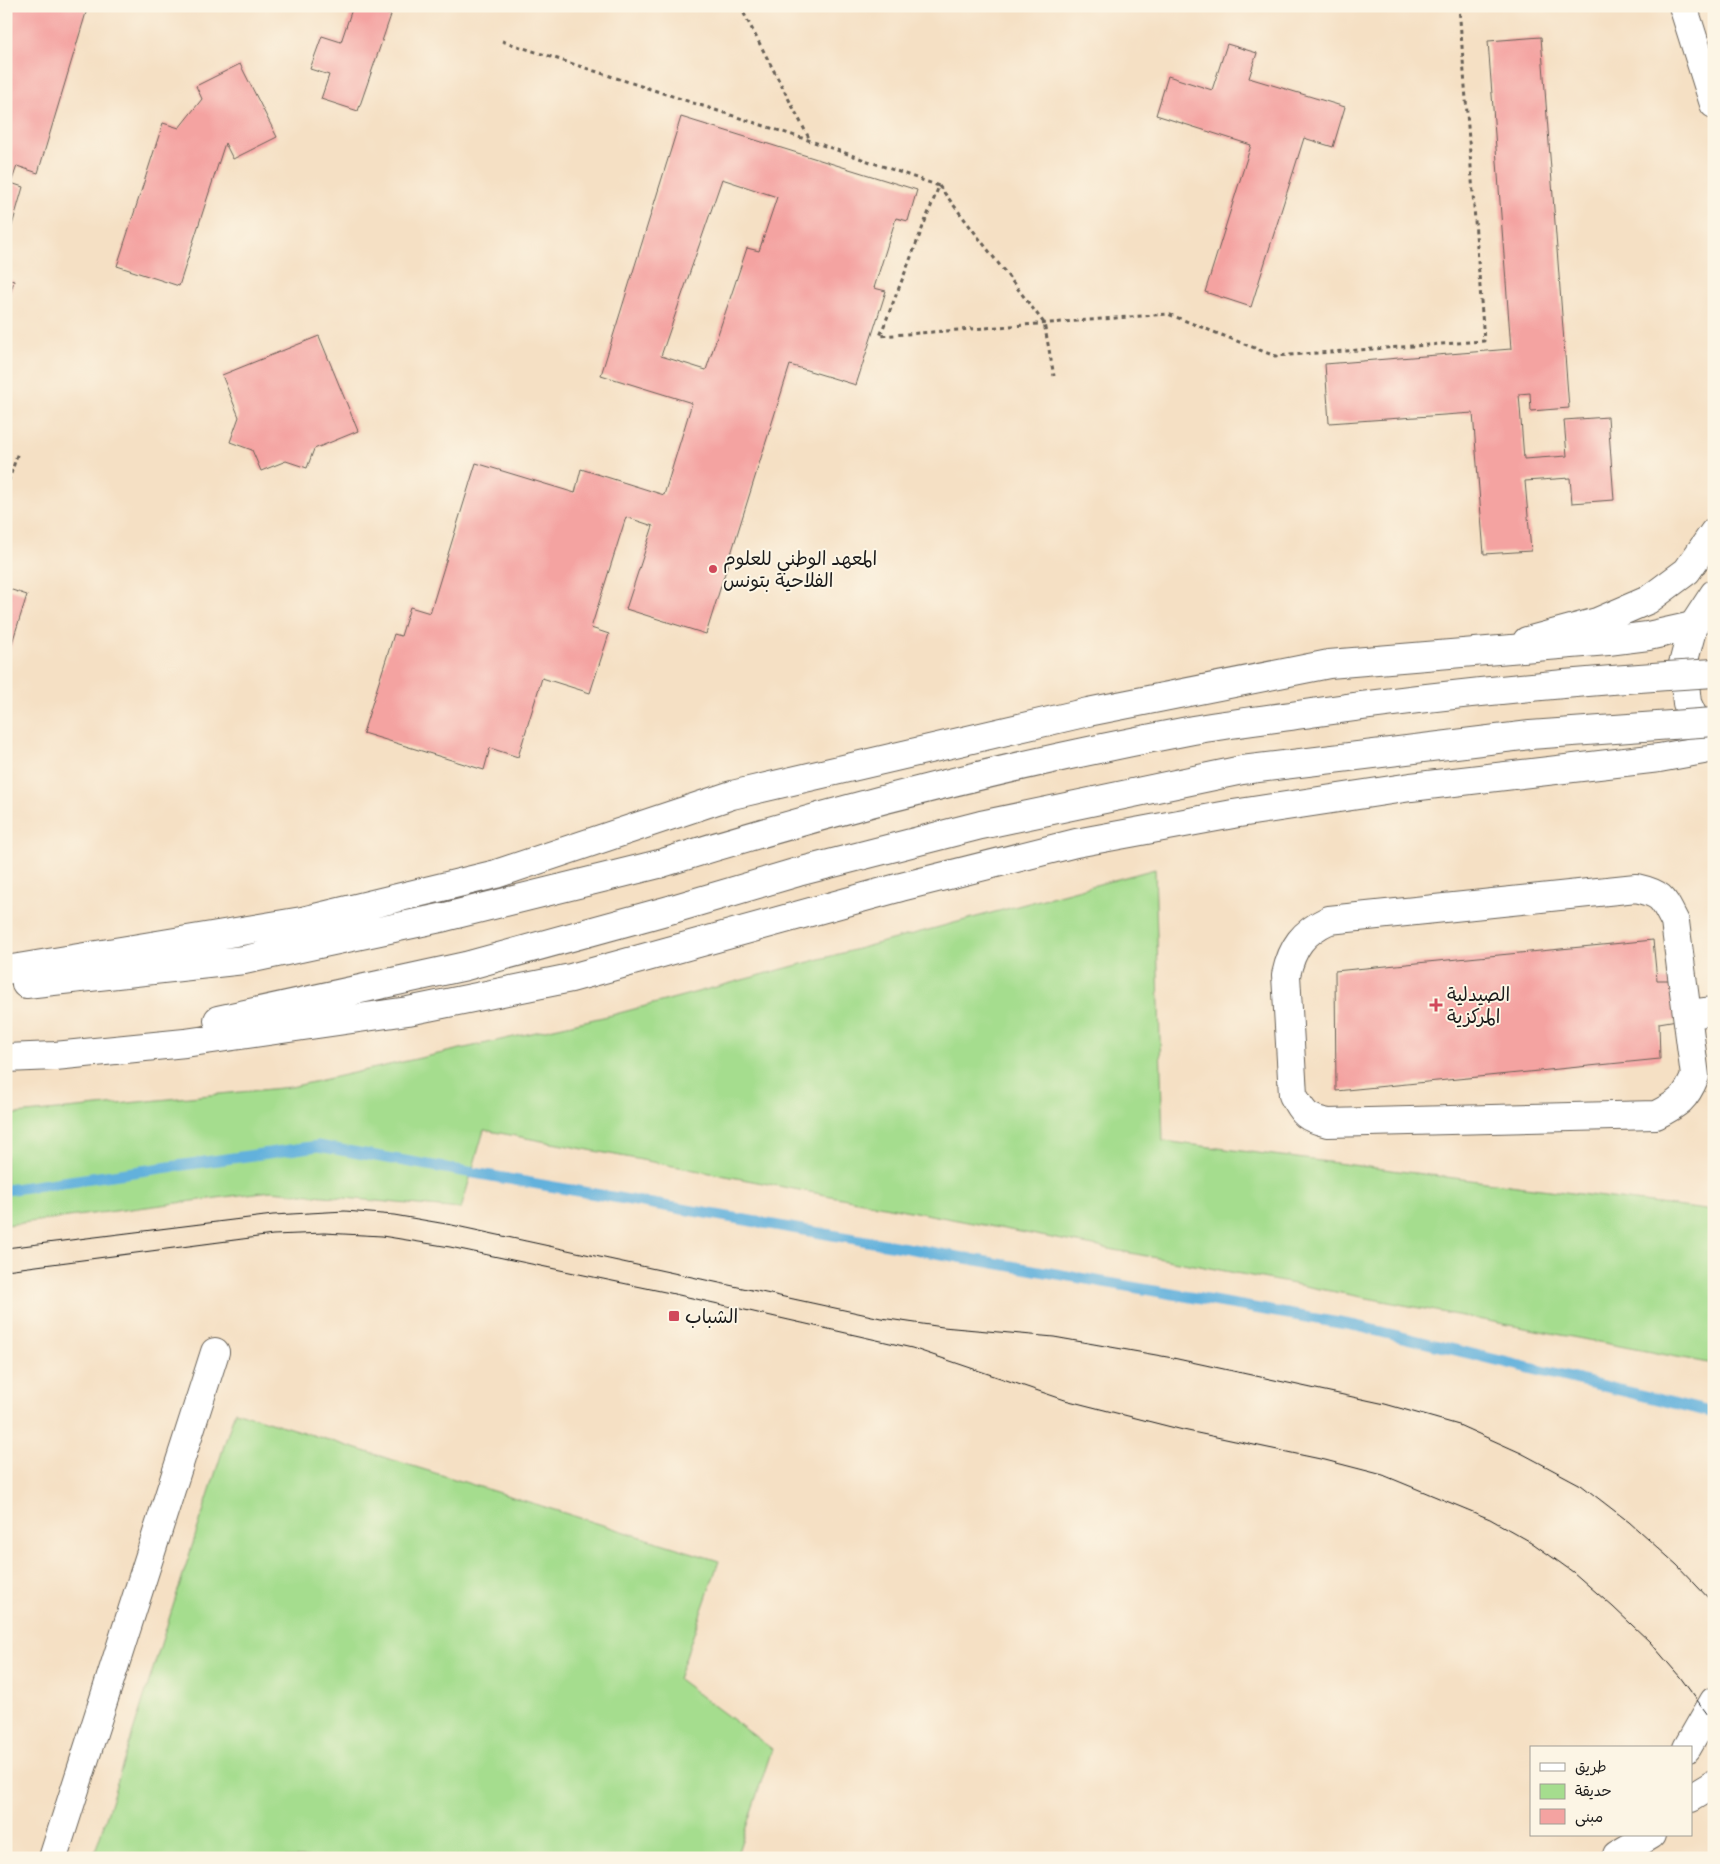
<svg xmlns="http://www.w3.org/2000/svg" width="1720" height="1864" font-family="Sriracha,'Playpen Sans Arabic',sans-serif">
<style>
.green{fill:#a5dd8e;stroke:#607c55}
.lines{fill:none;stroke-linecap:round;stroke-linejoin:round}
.stream{stroke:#62b1dc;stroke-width:11}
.building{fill:#f4a3a1;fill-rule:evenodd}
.minor-casing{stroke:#686157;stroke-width:30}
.major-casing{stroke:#686157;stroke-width:30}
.highway-casing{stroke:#686157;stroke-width:30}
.path{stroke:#686157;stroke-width:3;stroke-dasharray:4 4;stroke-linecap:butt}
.minor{stroke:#fff;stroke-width:28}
.major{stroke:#fff;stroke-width:28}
.highway{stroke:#fff;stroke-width:28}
.tram{stroke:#1c1c1c;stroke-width:1}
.highway-bridge-casing{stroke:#686157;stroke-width:30;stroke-linecap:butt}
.highway-bridge{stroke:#fff;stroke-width:28}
.poi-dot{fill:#d1495b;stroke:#fcf5e5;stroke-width:2}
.labels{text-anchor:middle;stroke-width:4;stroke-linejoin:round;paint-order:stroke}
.poi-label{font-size:19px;fill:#1c1c1c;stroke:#fcf5e5;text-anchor:start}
</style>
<rect width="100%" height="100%" fill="#fcf5e5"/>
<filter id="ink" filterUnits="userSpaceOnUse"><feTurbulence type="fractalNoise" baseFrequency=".02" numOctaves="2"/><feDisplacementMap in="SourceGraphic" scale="10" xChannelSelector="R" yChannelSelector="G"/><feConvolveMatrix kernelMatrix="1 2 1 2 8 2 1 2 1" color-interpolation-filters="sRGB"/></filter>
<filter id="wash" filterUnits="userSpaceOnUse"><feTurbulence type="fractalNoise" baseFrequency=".0096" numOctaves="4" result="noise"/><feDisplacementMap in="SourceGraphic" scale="20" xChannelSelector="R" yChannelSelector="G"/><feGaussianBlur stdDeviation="1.12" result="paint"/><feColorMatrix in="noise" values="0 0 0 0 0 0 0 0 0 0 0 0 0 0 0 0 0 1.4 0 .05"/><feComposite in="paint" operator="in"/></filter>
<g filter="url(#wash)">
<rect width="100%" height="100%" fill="#f5e0c4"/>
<path class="green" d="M1155,869L1163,1141L1714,1211V1364L484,1130L461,1209L271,1191L6,1225V1115L291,1087L612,1015Z
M235,1411L719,1561L678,1679L772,1749L736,1858H93Z"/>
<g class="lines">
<path class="stream" d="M6,1190L318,1146L1357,1326L1714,1413"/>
</g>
<g id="blocks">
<path class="building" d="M6,6H88L38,173L17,166L11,183L23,187L11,229L6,228Z
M353,6H365L391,15L358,111L321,99L329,75L310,69L322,36L341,42Z
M1541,37L1569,408L1531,411L1530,393L1519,394L1524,459L1567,456L1564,420L1608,417L1614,500L1572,503L1570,478L1525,481L1531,551L1484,554L1473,413L1329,423L1325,364L1511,349L1488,41Z
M1227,44L1257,53L1249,78L1345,107L1333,147L1304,138L1251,307L1205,292L1251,145L1156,115L1168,76L1212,90Z
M240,64L277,137L233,159L225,143L179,286L117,266L163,123L179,128L202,99L196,86Z
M681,117L917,190L908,221L896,218L874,288L886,291L856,385L790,365L706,634L626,609L653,526L626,517L591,628L609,634L590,693L542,678L518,757L490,748L484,770L363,733L394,634L401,636L410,607L430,613L476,463L575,493L581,469L664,495L692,403L601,375ZM722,179L777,197L759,251L747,248L706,370L661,356Z
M6,279L14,281L7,303H6Z
M319,336L358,431L314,449L307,468L286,461L261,471L252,450L230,442L239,417L222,375Z
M6,588L27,595L7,659H6Z
M1653,940L1657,980H1672L1677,1020L1659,1023L1660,1059L1336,1091L1335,971Z"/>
</g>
</g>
<g filter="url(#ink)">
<use href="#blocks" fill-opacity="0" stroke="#686157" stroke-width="1"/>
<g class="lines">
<defs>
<path id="minor" d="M1636,888C1663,894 1663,899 1675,922L1695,1076C1686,1099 1678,1104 1656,1115L1328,1123C1306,1118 1304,1115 1293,1095L1286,975C1292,947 1303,932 1329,920Z
M1688,1014L1714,1011
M1687,1748L1714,1701
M1691,1798L1714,1784
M1617,1855L1651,1835
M53,1858L215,1352"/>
<path id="major" d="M1683,6L1714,104
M1527,641L1597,622L1648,600L1687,571L1714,532
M1706,743L1687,703L1683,664L1693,626L1714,594"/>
<path id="highway" d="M6,970L302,921L496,874L732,795L1088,712L1329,664L1608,641L1648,636L1693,626
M26,984L244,960L445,917L659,864
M218,1020L466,966L673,909
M6,1058L55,1056L185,1043L408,1011L571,978L901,887L1076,843L1233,814L1411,787L1659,758L1709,749"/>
</defs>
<use href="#minor" class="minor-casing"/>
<use href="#major" class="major-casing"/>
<use href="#highway" class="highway-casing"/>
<path class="path" d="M740,6L810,140
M502,41L811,141L939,186L880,336L1168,314L1275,356L1484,341L1459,6
M939,186L1044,323L1054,376
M6,489L18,452"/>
<use href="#minor" class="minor"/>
<use href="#major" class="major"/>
<use href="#highway" class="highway"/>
<path class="tram" d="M6,1248L273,1215L345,1211L394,1215L452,1225L881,1318L943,1327L1054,1337L1173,1358L1385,1404L1459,1425L1521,1453L1581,1485L1629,1522L1677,1565L1714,1604
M6,1270L273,1235L324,1233L382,1236L450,1247L670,1293L912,1348L1065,1400L1183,1430L1325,1460L1383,1475L1490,1519L1531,1542L1573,1572L1613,1607L1650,1642L1680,1677L1714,1723"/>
<defs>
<path id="highway-bridge" d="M659,864C835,809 1013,764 1193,730C1232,723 1272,719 1311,713C1444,694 1579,681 1714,673
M673,909L798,872L981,825L1242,770L1530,735L1714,722"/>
</defs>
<use href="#highway-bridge" class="highway-bridge-casing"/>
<use href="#highway-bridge" class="highway-bridge"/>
</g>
</g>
<g class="poi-dot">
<circle cx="713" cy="569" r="5"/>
<path d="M1433.5 997.5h5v5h5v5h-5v5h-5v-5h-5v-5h5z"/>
<rect x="668" y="1310" width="12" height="12" rx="2.5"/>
</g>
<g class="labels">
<g class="poi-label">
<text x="723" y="565">المعهد الوطني للعلوم<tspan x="723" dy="22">الفلاحية بتونس</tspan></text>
<text x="1447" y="1001">الصيدلية<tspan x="1447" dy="22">المركزية</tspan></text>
<text x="685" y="1323">الشباب</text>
</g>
</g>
<rect width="1720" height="1864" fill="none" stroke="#fcf5e5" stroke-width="25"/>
<rect x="1530" y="1746" width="162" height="90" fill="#fcf5e5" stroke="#a29e95"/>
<rect x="1540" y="1763" width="25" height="8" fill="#ffffff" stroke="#a29e95"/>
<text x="1575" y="1772" font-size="15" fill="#1c1c1c">طريق</text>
<rect x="1540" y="1784" width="25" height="15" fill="#a5dd8e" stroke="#a29e95"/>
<text x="1575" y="1796" font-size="15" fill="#1c1c1c">حديقة</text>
<rect x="1540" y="1809" width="25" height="15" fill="#f4a3a1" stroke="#a29e95"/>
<text x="1575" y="1822" font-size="15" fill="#1c1c1c">مبنى</text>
</svg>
